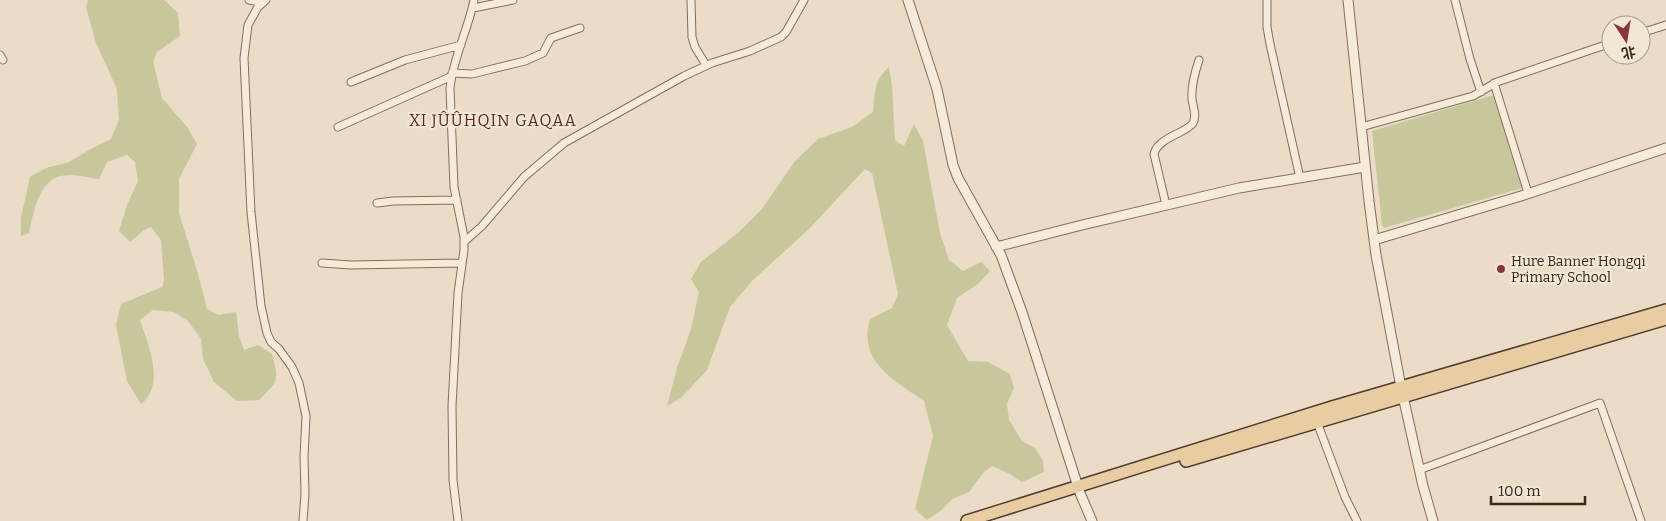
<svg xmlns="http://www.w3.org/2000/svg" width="1666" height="521" font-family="Bitter,'Noto Sans SC',serif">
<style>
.green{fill:#c7c79b}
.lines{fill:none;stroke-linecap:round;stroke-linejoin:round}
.minor-casing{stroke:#846e5e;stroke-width:9}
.tertiary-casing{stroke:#846e5e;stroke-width:11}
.primary-casing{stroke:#523d31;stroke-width:14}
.minor{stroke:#f6ead9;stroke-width:7}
.tertiary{stroke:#f6ead9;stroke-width:9}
.primary{stroke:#e9cca2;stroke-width:11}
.poi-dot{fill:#8d333d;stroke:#f2e7d5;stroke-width:2}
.labels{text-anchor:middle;stroke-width:4.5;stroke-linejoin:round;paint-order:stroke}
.poi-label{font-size:14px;fill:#352820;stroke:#f2e7d5;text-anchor:start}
.quarter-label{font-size:16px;letter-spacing:1px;fill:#5e2a23;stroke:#f2e7d5}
</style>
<rect width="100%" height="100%" fill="#eadcc6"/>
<path class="green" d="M88,0H164L178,13L180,36L157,52L153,62L162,98L187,127L197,144L179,179V213L198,274L207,309L218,315L236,312L239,336L244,350L258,345L272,354C279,382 279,380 259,400L237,401L214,382L203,359L201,339L188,321L174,312L153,310L140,320C148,344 166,385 141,404L127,381L116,325L121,304L162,287L164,280L161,240L151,227L144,230L130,242L119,231L127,205L138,181L135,162L127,155L107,162L99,179C90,178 80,175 71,175C40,173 34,209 29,233L21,236V218L30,177L46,168L69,162L89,150L111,139L119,120L117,89L96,43L86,7Z
M889,67L892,86L895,140L904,146L914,124L923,141L940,233L949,260L963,271L981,262L990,271L978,284L957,298L947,325L968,361L988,362L1010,374L1014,388L1007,404L1009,420L1022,441L1035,448L1043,461L1044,472L1022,482L1008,473L992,466L983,473L969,492L952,499L943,509L927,520L915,509L933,436L924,401C895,381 857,361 870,319L892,308L898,294L872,173L865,169L808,230L753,280L730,307L707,370L681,398L667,406L677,368L691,329L699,292L691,279L701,262L739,232L762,209L795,161L818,139L852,127L873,112C875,93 873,81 889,67Z
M1494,95L1522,188L1384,228L1382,225L1372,131Z"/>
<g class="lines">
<defs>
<path id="minor" d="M249,0L263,3
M266,0L258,7L248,25L244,58L251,212L261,306L267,333L271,342L279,349L292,367L299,383L306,416L304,457L305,494L303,521
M691,0L692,37L695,47L706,65
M1267,0V27L1270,44L1300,178
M1455,0L1470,59L1481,92
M473,8L513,0
M1641,33L1666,25
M0,55L3,60
M452,73L472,74L525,61L543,53L551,38L580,28
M351,82L405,60L461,45
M1494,83L1528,193
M338,127L452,76
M1361,127L1473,96L1497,82L1611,43
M377,203L393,201L457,200
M1166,205L1154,154C1158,137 1187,133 1193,123C1197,116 1193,107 1192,99C1191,87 1195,72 1199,60
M464,242L482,226L524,177L564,143L684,76L712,63L750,51L781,37L786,32L804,0
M322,263L351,265L462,263
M1317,422L1345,497L1357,521
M1419,470L1600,403L1641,521
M458,521L453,480L452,406L458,293L464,250V237L454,187L450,88C453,58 468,30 474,0"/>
<path id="tertiary" d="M908,0L937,89L953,165L958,178L1001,255L1022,312L1080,493L1092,521
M1348,0L1369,201L1376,255L1401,387L1423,486L1433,521
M1374,240L1521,196L1666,148
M996,247L1078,226L1239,188L1365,167"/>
<path id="primary" d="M1186,461L1666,319
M967,521L1332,407L1666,310"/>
</defs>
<use href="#minor" class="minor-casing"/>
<use href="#tertiary" class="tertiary-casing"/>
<use href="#primary" class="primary-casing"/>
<use href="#minor" class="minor"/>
<use href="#tertiary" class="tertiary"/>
<use href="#primary" class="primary"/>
</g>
<circle class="poi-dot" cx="1501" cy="269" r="5"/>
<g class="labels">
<g class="poi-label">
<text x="1511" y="266">Hure Banner Hongqi<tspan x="1511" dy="16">Primary School</tspan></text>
</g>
<g class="quarter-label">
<text x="493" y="126">XI JÛÛHQIN GAQAA</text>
</g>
</g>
<g transform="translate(1626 40) rotate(168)"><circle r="24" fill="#f2e7d5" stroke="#a69b8d"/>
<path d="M0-4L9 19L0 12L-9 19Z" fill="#8d333d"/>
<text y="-8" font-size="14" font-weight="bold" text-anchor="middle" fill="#352820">北</text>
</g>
<path d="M1491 496v8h94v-8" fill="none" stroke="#352820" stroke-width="2.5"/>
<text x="1498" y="496" font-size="15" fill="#352820" stroke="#f2e7d5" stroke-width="4" paint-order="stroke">100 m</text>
</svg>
